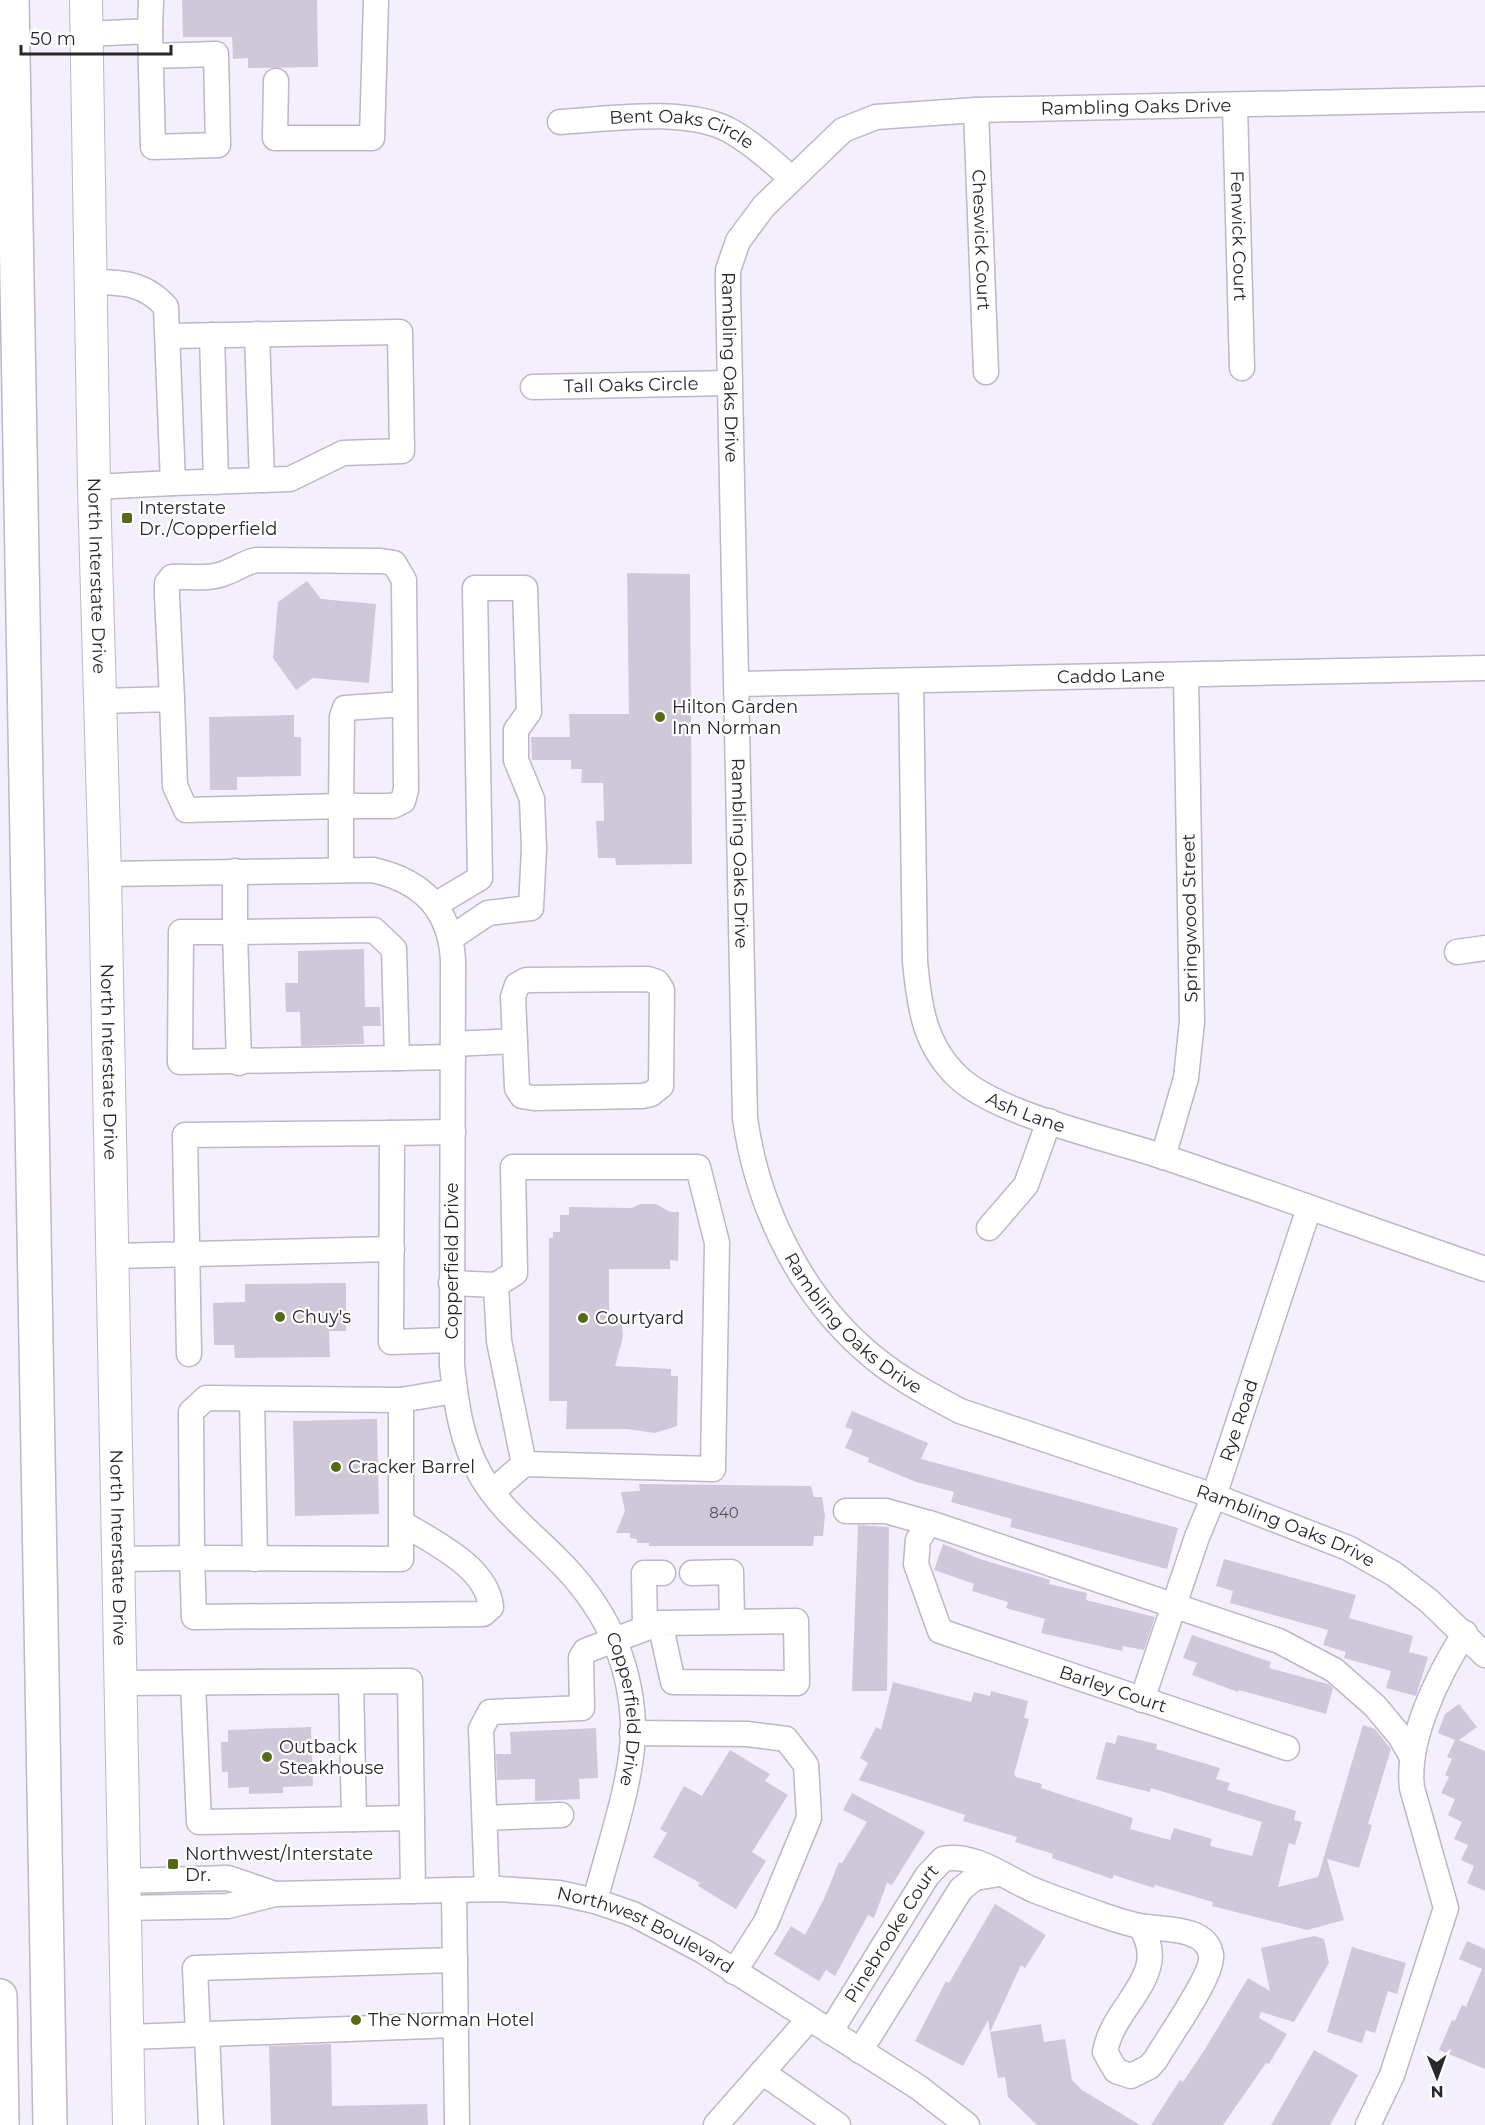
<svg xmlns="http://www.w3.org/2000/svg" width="1485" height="2125" font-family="Montserrat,sans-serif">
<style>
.building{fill:#cfc8d9}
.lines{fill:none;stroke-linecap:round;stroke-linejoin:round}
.minor-casing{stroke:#bdb7c7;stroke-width:27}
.major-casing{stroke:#bdb7c7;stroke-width:34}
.highway-casing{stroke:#bdb7c7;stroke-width:36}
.minor{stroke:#fff;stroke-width:24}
.major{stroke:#fff;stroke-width:32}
.highway{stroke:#fff;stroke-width:33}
.poi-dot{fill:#546a18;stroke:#fff;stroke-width:2}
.labels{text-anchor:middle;stroke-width:4.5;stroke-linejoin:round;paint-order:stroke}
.number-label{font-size:15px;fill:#524e57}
.street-label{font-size:18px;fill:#29262c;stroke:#fff}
.poi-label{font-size:18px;fill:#29262c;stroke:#fff;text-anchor:start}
</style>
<rect width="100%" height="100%" fill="#f4effc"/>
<path class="building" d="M182,0H317L318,67L248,68V58L233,59L232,37H183Z
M627,573L690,574L692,864L616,865L615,858H598L596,821H604L603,783H581L582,769H571V760H532L531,737H570L569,714H629Z
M307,581L321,599L376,604L369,683L313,678L296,690L273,658L278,602Z
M294,715V737H301V776L237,777V790H210L209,717Z
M364,949L365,1007H380L381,1026H363L364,1044L301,1046L300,1012H286L285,983H298V951Z
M640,1204H656L670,1212H679L678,1261L670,1260V1269H609V1313L615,1315L622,1323L623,1337L615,1366L671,1369V1376H678L677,1426L655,1433L627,1429H566L567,1401H549V1238H553V1232H560V1215H569V1207L632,1208Z
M346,1283V1331H329L330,1357L235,1358L234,1345H214L213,1303L245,1302V1284Z
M852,1411L928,1443L921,1459L1178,1528L1167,1569L1010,1527L1012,1519L951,1502L954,1492L916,1482L868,1462L869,1458L845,1448L853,1430L845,1427Z
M377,1419L379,1514L295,1516L293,1421Z
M639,1484L811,1486L814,1497H822L825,1516L823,1536H814L813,1546H649V1543H637V1539L630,1538V1533H616L625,1511L621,1492L640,1491Z
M858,1525L889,1527L887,1691H852Z
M943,1544L980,1559L1050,1580L1049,1584L1087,1593L1086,1600L1155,1617L1144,1650L1123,1646L1122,1651L1041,1633L1045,1619L1006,1608L1008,1602L972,1591L974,1584L934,1570Z
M1224,1559L1356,1595L1349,1618L1413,1636L1409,1652L1428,1657L1416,1696L1386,1688L1391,1671L1344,1658L1346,1652L1323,1645L1328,1630L1230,1603L1233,1591L1216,1586Z
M1192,1635L1271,1662L1269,1668L1328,1684L1333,1688L1326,1714L1239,1690L1238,1692L1192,1675L1197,1663L1183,1658Z
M893,1682L971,1702L974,1692L990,1696L991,1691L1028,1701L1024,1718L1029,1719L1014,1774L1016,1777L1042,1784L1041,1788L1133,1818L1130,1829L1170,1840L1174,1828L1212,1839L1210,1846L1252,1856L1262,1822L1151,1788L1150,1792L1096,1779L1106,1742L1115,1744L1118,1735L1157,1744L1156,1749L1220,1768L1216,1779L1230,1783L1227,1790L1296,1811L1294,1820L1302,1822L1295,1845L1289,1843L1278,1887L1318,1877L1363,1725L1375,1729L1391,1749L1368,1824L1372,1825L1359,1868L1327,1859L1344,1920L1307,1930L1212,1906L1213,1902L1155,1885L1154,1888L1114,1875L1112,1879L1052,1858L1053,1854L1015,1842L1017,1837L963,1821L965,1815L859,1780L868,1763L860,1758L876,1727L881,1730Z
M1459,1704L1477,1727L1459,1740L1485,1751V1891L1467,1883L1474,1866L1461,1860L1468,1845L1454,1839L1462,1822L1448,1815L1455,1799L1441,1793L1449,1777L1445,1775L1452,1759L1447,1757L1455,1740L1438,1733L1445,1714Z
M311,1727L313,1786L283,1787V1793L249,1794V1787L228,1788V1772H222L221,1742H228V1730Z
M596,1728L598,1778L579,1779L580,1799L535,1801V1779L497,1780L496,1754H511L510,1732Z
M730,1750L770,1774L765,1781L788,1795L752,1852L766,1861L736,1909L698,1886L700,1883L653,1857L667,1833L660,1829L684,1786L702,1796Z
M852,1793L925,1832L892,1885L887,1883L874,1918L868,1915L835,1976L826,1970L819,1981L774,1954L791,1926L805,1935L824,1899L839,1862L842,1863L867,1822L843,1810Z
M995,1904L1046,1935L1025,1968L1021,1965L990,2032L988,2020L963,2066L915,2041L946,1981L949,1983Z
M1314,1936L1324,1939L1329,1963L1294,2022L1261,2012L1259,2018L1287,2034L1269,2064L1266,2063L1223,2125H1151L1180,2080L1183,2082L1205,2049L1248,1978L1270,1991L1261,1948Z
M1467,1941L1485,1949V2069L1439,2050L1452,2020L1455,2021L1462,2005L1466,2007L1482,1969L1459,1959Z
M1352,1947L1406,1963L1397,1994L1388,1991L1375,2033L1366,2030L1362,2043L1327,2032Z
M1041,2024L1044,2042L1065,2039L1072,2080L1082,2090L1140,2125H1037L1008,2097L1005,2077L998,2078L990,2032Z
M331,2044L332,2106L427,2104L428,2125H271L269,2046Z
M1314,2050L1358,2075L1330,2125H1271Z"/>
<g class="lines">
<defs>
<g id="minor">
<path d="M150,31L153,147L218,145L216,54L151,56"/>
<path d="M87,34L150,31L151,0"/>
<path d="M276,81L275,138H372L376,0"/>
<path id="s1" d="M1485,99L976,110L876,117L843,130L764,206L738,241L728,270V288L745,1118C758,1211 804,1303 878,1361C903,1381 932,1396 960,1411L1214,1496L1348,1548L1394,1574L1429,1601L1485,1655"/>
<path id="s2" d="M1235,106L1242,368"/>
<path id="s3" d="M976,110L986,372"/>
<path id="s4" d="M560,122C609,119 684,107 729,130C752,143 772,161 791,178"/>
<path d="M91,282C122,282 145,283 166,307L173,483L94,487"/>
<path d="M257,334L262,480"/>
<path d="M212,335L216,482"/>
<path d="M168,336L400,332L402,451L343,453L290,479L173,483"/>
<path id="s5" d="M533,387L729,383"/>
<path id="s6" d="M911,681L915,961C919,1005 924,1045 958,1077C998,1115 1108,1138 1164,1157C1271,1193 1378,1232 1485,1269"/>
<path id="s7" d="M737,684L1485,668"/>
<path d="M172,699L167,596V583L172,577C188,576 210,580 225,573C236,569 244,563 256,560L381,561L394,563L404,580L406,790L403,801L393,806H341L342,717L345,708L405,704"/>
<path d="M101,701L172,699L175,786L186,810L341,806V869"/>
<path d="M235,871V932H181L180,1062L453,1057"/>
<path id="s8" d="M105,874L373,870C422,881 450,909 453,960L452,1365C456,1402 461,1441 480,1474C500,1509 529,1531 556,1558C603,1604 630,1657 633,1723C635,1775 608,1849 595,1901"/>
<path d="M435,905L480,878L475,588H525L529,712L516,730V760L532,799L534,849L531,908L488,913L451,938"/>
<path d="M1457,952L1485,948"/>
<path d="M648,979L657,982L662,990L661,1086L651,1094L642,1096L534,1098L522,1096L517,1088L513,997L517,985L526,980Z"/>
<path d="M453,1044L515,1041"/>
<path d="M239,1063L235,932L374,930L394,949L397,1058"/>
<path d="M1163,1157L1186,1078L1192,1022L1186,675"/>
<path d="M989,1228L1026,1185L1049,1121"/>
<path d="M113,1256L392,1249"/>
<path d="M451,1283L496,1285L515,1273L513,1167H698L717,1243L713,1469L524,1464L492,1492"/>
<path d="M496,1285L499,1341L524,1464"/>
<path d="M451,1340L391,1342L392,1133L453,1132"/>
<path d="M189,1354L185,1135L392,1133"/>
<path d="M252,1399L255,1559"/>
<path d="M401,1400V1559L192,1558L194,1617L483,1614L491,1607C487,1566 432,1542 401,1522"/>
<path d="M846,1511H886L936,1525L1279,1641L1334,1670L1375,1706L1400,1736L1412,1757"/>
<path id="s9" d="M929,1523L918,1540L916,1564L940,1631L1287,1748"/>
<path d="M119,1559L192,1558L191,1412L206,1398L401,1400L454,1391"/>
<path d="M692,1573L731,1572L732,1621"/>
<path d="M645,1627L644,1573H663"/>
<path d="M351,1682L354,1819"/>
<path d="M121,1683L410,1681L413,1891"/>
<path d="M193,1683L199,1822L412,1818"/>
<path id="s10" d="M1142,1700L1197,1537L1214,1496L1309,1208"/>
<path d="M632,1733L747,1734L786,1739L806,1765L809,1818L766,1922L734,1972"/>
<path d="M485,1818L561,1815"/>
<path d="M125,1881L228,1878L275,1894"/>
<path d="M487,1889L481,1729L490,1712L582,1708L581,1658L585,1651L660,1623L796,1621L797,1683L673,1682L660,1623"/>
<path d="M454,1890L457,2125"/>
<path id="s11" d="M125,1908L228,1906L275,1894L499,1889L559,1893L595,1901L633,1914L703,1951L918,2087L967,2125"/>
<path id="s12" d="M830,2032L927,1876L943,1859C975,1852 1008,1880 1036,1891C1059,1900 1082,1908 1105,1916C1117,1920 1129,1924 1140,1926C1161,1930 1207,1926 1211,1955C1214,1975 1167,2039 1156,2059L1149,2067L1131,2076L1116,2071L1105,2052C1113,2004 1173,1975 1140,1926"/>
<path d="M207,2034L211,2125"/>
<path d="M198,2035L195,1968L455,1960"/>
<path d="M128,2037L456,2025"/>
<path d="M860,2051L961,1889L975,1878L999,1874"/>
<path d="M762,2072L838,2125"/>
<path d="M716,2125L809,2019"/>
<path d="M1368,2125L1392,2075L1446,1908L1412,1788C1406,1739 1439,1673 1465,1633"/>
</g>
<g id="major">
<path id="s13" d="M86,0L94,487L105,874L129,2125"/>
</g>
<path id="highway" d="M12,0L50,2125
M0,1996L2,2125"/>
</defs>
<use href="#minor" class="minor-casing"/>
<use href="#major" class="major-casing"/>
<use href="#highway" class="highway-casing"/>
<use href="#minor" class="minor"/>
<use href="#major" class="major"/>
<use href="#highway" class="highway"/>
</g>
<g class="poi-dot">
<rect x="121" y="512" width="12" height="12" rx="3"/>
<circle cx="660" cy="717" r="6"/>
<circle cx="280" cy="1317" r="6"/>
<circle cx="583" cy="1318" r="6"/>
<circle cx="336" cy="1467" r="6"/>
<circle cx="267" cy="1757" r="6"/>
<rect x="167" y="1858" width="12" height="12" rx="3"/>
<circle cx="356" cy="2020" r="6"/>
</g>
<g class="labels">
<g class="number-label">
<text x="724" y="1518">840</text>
</g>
<g class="street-label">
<text transform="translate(1136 107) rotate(-1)" y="6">Rambling Oaks Drive</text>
<text dy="6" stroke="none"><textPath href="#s4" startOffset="124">Bent Oaks Circle</textPath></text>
<text dy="6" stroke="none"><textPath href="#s2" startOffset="130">Fenwick Court</textPath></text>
<text dy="6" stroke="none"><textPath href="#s3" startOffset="130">Cheswick Court</textPath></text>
<text dy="6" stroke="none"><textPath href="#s1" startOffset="926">Rambling Oaks Drive</textPath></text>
<text dy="6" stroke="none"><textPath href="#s5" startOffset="98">Tall Oaks Circle</textPath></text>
<text dy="6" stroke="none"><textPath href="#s13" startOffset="576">North Interstate Drive</textPath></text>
<text dy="6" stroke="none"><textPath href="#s7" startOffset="374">Caddo Lane</textPath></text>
<text dy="6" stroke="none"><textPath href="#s1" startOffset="1412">Rambling Oaks Drive</textPath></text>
<text transform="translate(1190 918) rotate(-91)" y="6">Springwood Street</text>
<text dy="6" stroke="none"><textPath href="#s13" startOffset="1062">North Interstate Drive</textPath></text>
<text dy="6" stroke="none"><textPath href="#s6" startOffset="484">Ash Lane</textPath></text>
<text transform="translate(452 1261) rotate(-90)" y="6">Copperfield Drive</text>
<text dy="6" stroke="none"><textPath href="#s1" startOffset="1916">Rambling Oaks Drive</textPath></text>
<text dy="6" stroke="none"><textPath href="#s10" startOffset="296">Rye Road</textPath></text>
<text dy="6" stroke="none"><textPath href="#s1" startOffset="2402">Rambling Oaks Drive</textPath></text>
<text dy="6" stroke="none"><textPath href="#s13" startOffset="1548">North Interstate Drive</textPath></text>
<text dy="6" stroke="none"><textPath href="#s9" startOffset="298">Barley Court</textPath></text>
<text dy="6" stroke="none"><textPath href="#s8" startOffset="1203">Copperfield Drive</textPath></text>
<text dy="6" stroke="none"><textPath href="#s11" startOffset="530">Northwest Boulevard</textPath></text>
<text dy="6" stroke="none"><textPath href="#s12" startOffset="116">Pinebrooke Court</textPath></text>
</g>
<g class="poi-label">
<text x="139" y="514">Interstate<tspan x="139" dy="21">Dr./Copperfield</tspan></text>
<text x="672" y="713">Hilton Garden<tspan x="672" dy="21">Inn Norman</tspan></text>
<text x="292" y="1323">Chuy's</text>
<text x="595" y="1324">Courtyard</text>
<text x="348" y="1473">Cracker Barrel</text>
<text x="279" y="1753">Outback<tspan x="279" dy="21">Steakhouse</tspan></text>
<text x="185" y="1860">Northwest/Interstate<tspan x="185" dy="21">Dr.</tspan></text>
<text x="368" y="2026">The Norman Hotel</text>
</g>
</g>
<g transform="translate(1437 2077) rotate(179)" stroke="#ffffff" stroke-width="4.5" paint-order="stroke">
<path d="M0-4.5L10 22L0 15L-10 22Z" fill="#29262c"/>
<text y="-9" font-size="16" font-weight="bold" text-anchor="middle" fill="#29262c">N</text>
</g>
<path d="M21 45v9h150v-9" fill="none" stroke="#29262c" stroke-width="3"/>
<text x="30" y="45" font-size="18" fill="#29262c" stroke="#ffffff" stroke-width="4.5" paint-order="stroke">50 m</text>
</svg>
